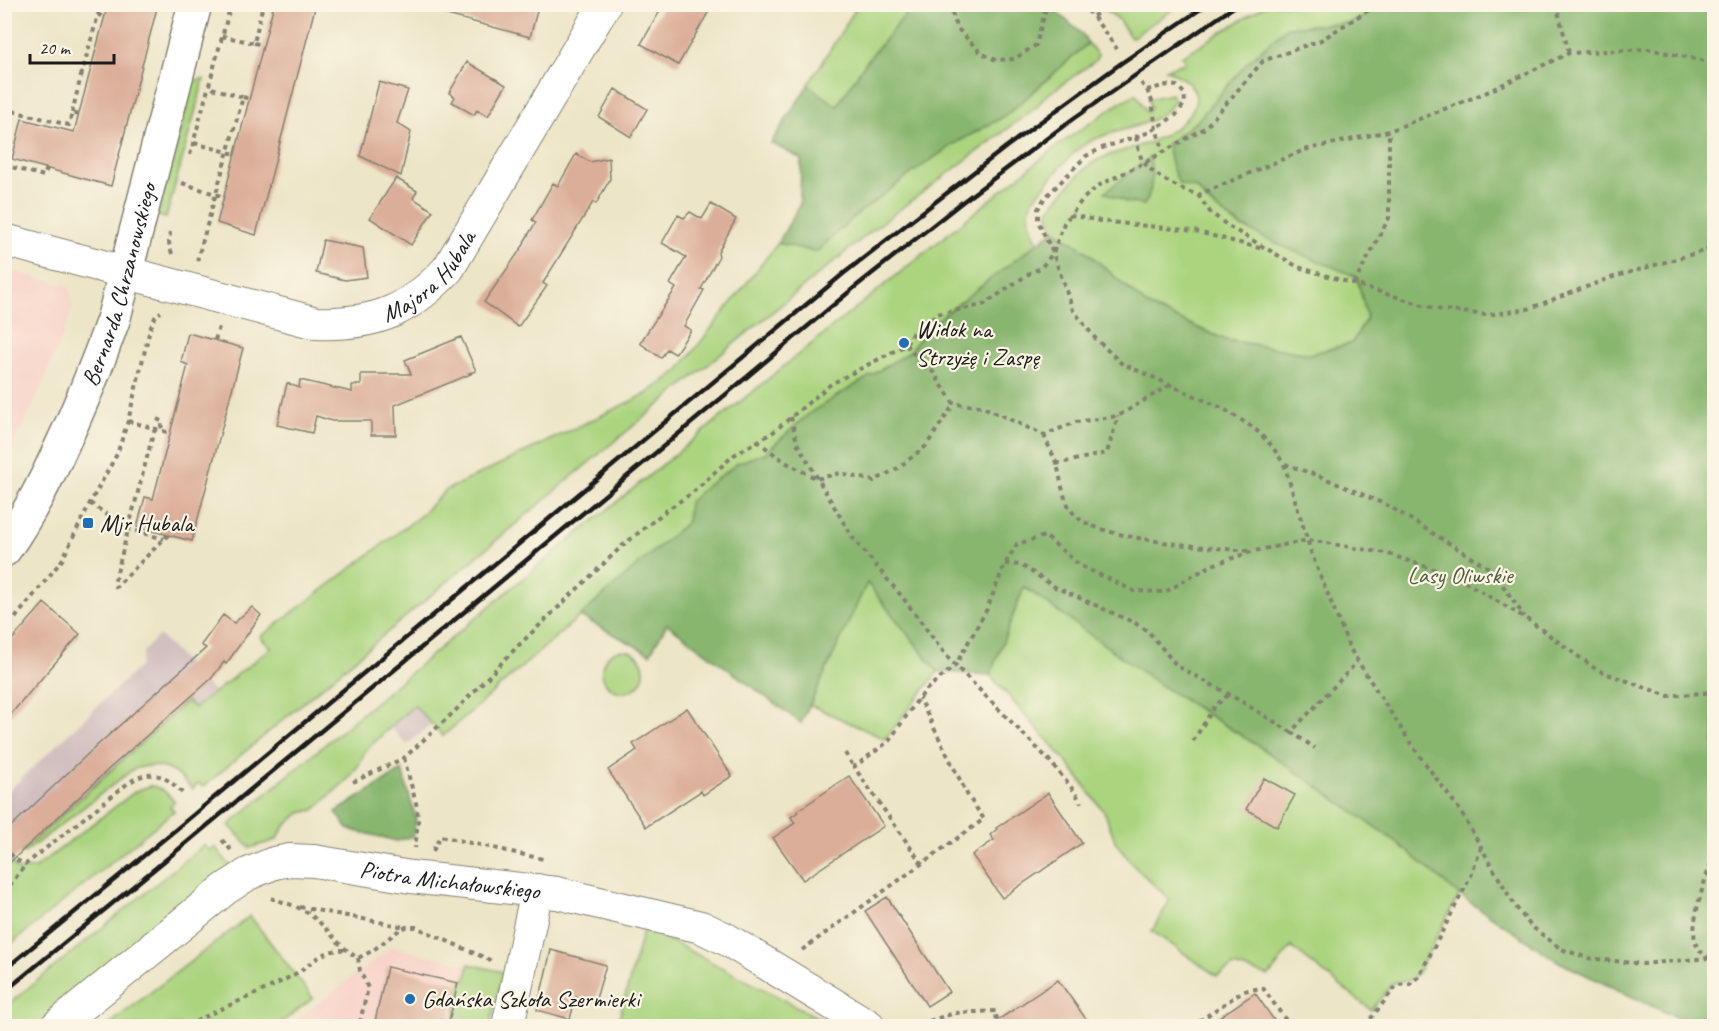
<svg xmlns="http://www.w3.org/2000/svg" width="1719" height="1031" font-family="Caveat,sans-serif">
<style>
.built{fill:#f7d1c7}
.industrial{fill:#d2bfc0}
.green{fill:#abd47f;stroke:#64784e;stroke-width:1.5}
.forest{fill:#88b66e;stroke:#526945;stroke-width:1.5}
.building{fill:#dbae99}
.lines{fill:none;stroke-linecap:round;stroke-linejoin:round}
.minor-casing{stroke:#848072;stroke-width:34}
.tertiary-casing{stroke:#848072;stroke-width:36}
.path{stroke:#848072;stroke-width:4;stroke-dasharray:4.5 4.5;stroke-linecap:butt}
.minor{stroke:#fff;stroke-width:32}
.tertiary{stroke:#fff;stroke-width:33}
.rail{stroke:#1c1c1c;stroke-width:4.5}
.poi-dot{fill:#1f6fb2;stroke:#fcf5e5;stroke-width:2}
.labels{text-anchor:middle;stroke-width:4.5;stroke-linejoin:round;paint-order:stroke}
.street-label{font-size:24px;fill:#1c1c1c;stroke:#fcf5e5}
.poi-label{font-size:24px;fill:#1c1c1c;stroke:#fcf5e5;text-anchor:start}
.park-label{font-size:24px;fill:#4e5c3f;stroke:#fcf5e5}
</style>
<rect width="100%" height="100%" fill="#fcf5e5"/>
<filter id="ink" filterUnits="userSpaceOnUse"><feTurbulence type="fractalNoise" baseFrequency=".0167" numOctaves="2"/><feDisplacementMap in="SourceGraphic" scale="12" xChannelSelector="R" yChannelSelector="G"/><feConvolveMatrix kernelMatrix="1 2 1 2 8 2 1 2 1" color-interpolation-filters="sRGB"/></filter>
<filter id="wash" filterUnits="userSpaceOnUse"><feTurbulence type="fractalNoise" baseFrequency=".008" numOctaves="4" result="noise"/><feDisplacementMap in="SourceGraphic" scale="24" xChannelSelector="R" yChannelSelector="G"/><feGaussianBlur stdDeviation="1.35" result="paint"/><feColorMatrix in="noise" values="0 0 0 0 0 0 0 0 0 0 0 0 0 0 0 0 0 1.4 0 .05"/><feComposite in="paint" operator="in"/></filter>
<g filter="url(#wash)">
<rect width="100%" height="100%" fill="#ece5c7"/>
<path class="built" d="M5,269L69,286L72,306L70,317L36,400L5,461Z
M392,947L503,972L490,1026H288Z"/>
<path class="industrial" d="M159,635L214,692L193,708L187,701L20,853L5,836V794L140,666L143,652Z
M415,705L431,724L407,745L390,727Z"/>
<path class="green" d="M858,5H902L906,15L866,62L837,106L808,85Z
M1099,5H1179L1131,38L1118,19Z
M1266,5H1381L1362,18L1348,23L1287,27L1248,62L1198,120L1167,144L1179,184L1197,188L1206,201L1239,226L1357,277L1367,318L1352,343L1310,354L1226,340L1148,306L1086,251L1054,230L1048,211C1061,196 1079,170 1096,161C1114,151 1135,149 1153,141C1173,132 1215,104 1186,81C1180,76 1173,73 1166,69L1185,63L1182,56Z
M1088,43L1098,55L1095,61L1043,98L1038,106L875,228L593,459L203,787L199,783L192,789C176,769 157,760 132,770L24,853H20L187,701L194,708L271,648L260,637L420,516L446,490L646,394L678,371L778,243L816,252L856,215L919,168L954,144L1003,117L1017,106Z
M204,79L166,218L158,216L193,83L195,80Z
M1136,94L1147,112L1151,107L1148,99L1171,94L1175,101C1154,131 1114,126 1085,144C1066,157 1047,184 1031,202C1026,218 1032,228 1038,243L932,324L908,353L811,412L765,453L738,463L703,489L690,502L687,522L443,736L414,705L365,751L360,763L350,777L314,810L300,813L284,827L276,840L250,848L229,825L533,570L784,366L1057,146L1121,102Z
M867,582L938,672L885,739L810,705Z
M1024,587L1160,685L1260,747L1331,796L1399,844L1459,895L1417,974L1410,980L1394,982L1371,1010L1291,947L1269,976L1234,966L1217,976L1152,931L1170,900L1134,866L1116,843L1105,813L1066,761L990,675Z
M602 671a21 21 0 1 1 42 0a21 21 0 1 1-42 0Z
M150,786C162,787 168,794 175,802L170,806L174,811L5,949V869L11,862L17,870L35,868L136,791Z
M204,845L210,851L215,847L235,872L43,1026H5V1007Z
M250,916L313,998L277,1026H107Z
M644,927L826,1022L832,1026H617Z
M469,964L503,972L490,1026H467L453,1023L462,979L466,980Z"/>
<path class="forest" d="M907,5H1049L1083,35L1088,43L1017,106L1003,117L954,144L919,168L856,215L816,252L778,243L800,204L801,159L771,143L808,85L837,106L866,62L905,15Z
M1381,5H1714V1026H1694L1559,962L1459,895L1399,844L1331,796L1260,747L1160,685L1024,587L990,675L938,672L867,583L801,723L667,624L650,654L580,616L687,522L689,502L703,489L738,463L765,453L811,412L908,353L932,324L1054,230L1086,251L1148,306L1226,340L1310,354L1352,343L1367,318L1357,277C1308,256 1228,231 1197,188L1179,184L1171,164L1167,144L1198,120L1248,62L1287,27L1348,23L1362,18Z
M1150,157C1152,175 1154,189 1144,205L1126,202L1105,192Z
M402,770L416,819L413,836L397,841L348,829L336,812Z"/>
<g id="blocks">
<path class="building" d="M108,4H158L111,186L12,159L22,119L74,132Z
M274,4H316L256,235L217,223Z
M437,4H539L530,37L436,12Z
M664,4H713L678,65L641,44Z
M467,62L506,85L488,116L477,110L474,115L452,102L455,97L449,93Z
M379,82L408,90L397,123L411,132L401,176L360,156Z
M615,89L647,109L631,137L599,117Z
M576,154L590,162L609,158L610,179L596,204L593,202L543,283L547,286L518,327L484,302L525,243L524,242L536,222L532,220L553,183L558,186Z
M396,178L417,191L413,198L433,211L411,245L370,218Z
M711,204L736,219L718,252L719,256L701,289L704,290L684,326L691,330L675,354L667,349L661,358L640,343L676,288L670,284L686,257L662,243L678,215L684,218L690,212L702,219Z
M323,240L363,248L367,277L345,280L316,273Z
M188,333L243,348L192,541L137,527L145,497L153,499L188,365L181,362Z
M461,337L476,371L469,373L471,374L395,405L396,435H371V421H332L316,416L312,433L277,425L287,383L299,388L300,380L352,392V385H361V374H411L405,360Z
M44,603L80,634L4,722V649Z
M252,607L261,615L226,664L224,662L211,679L111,767L4,868V833L91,751L206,648L201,645L223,615L234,623Z
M687,708L732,776L703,795L701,791L646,827L608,770L637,750L633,744Z
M849,776L884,826L803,880L773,838L795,823L791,817L798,812L797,811Z
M1264,778L1295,795L1277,827L1246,809Z
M1048,793L1082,843L1002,898L972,855L994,840L990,835L997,829L996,828Z
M887,897L949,992L927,1006L865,911Z
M551,950L606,965L595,1002L576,997L570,1019L537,1010Z
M387,967L458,983L448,1026H374Z
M1058,980L1091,1026H989Z
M1255,993L1278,1026H1206Z"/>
</g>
</g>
<g filter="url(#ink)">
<use href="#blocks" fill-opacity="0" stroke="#848072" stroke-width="1.5"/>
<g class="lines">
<defs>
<g id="minor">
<path id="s1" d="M4,240L316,323C374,325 408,312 448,269L605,4"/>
<path id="s2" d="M57,1026L225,889L248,874L274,863L290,860L314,861L411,877L557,893L701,927L726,939L869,1026"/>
<path d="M508,1026L537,890"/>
</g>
<g id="tertiary">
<path id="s3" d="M4,550C25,521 41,490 56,458C78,412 97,366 114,317L195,4"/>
</g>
</defs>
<use href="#minor" class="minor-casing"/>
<use href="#tertiary" class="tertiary-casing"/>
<path class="path" d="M949,4L957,28L981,53L996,60L1014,59L1036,45L1047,4
M1081,4L1093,16L1117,49
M1556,4L1569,53
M98,15L101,4
M1093,16L1113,4
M222,36L254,43L263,4
M254,43L264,45
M81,76L98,15L105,17
M1141,83L1147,90L1167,85L1177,86L1184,93L1185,103L1176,115L1150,132L1102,148L1086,156L1044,199L1038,209V221L1053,253L1073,310L1095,338L1121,363L1222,408L1254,428L1272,446L1284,464L1312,555L1350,649L1413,747L1459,809L1515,906L1531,926L1561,949L1588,958L1642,964L1708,958
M1147,90L1152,101L1156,129L1164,151
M243,97L249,99
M4,109L69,125L72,113L79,115
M72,113L81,76L88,78
M1136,137C1138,146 1139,157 1145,164C1159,179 1179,188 1198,195L1304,150L1389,131L1485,93L1569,53L1648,49L1714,63
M194,143L235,154
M190,155L231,4
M4,165L44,176L47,168
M182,183L224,197
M1198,195L1210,212L1228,226L1298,267L1436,309L1487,315L1528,309L1610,278L1714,248
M1070,215L1100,221L1194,231L1263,249
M170,232L169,243L172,254
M197,261L243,97L208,87
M1354,284L1389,218V131
M215,340L219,327
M906,345L924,366L933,372L954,404L981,406L1044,435L1076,422L1118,416L1170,385
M791,417L797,443L852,537L903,598L949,659L1049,760L1075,792L1081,803
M157,419L163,422L162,426L155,429L152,438L114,584L116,587L168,535
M128,421L170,433
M1044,435C1048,445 1053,455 1057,465C1062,482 1062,502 1076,516C1099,540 1215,548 1250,551
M757,441L785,462L817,479L840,473L874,481L898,468L926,446L954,404
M1056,464L1107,453L1118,416
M1285,464L1324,478L1389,506L1492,570L1524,616
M90,503L128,529L164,539
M1005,564L1021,565L1055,587L1135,623L1148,631L1177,666L1229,694L1291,732L1357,662
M4,632L62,560L90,503L117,454L128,421L150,329L156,315L161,312
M1291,732L1315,748
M1193,741L1215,706L1229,694
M845,753L854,767
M404,758L417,807L418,821L415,848
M353,782L404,758L455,711L519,645L622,546L667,510L692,493L734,455L772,433L831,384L906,345L913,332L937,314L983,305L1030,273L1041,268L1053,253L1064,223L1083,199L1098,186L1144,163L1205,128L1263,61L1321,40L1378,4
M222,840L231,850
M4,847L16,860L26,864L127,784C151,767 166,775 184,795
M433,851L440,836L543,859
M1714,855C1707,874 1687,927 1697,946C1700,953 1709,958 1714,962
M922,864L854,767L889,741L916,702L929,687L955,666L987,609L1005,564L1017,544L1045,536L1081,566L1134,591L1165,592L1212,565L1254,551L1308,540L1385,553L1457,577L1527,619L1597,670L1668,696L1714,692
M4,893L26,864
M271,898C282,902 295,905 306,912C327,925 336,945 358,958L372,951L398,931L406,927H416L492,961
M300,907L405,927
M802,950L984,819L968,796L919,698
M358,958L360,971L368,988L359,1026
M188,1026C223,1005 263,994 298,972C313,962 324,949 344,950
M912,1026L955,1013L996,1011L997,1025L995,1026
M1192,1026L1243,991L1263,988L1290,1026
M1365,1026L1397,985L1410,984L1419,976L1471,876L1481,848"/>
<use href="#minor" class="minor"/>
<use href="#tertiary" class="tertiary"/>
<path class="rail" d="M4,970L174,831L843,274L1006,147L1120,64L1208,4
M4,992L185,844L855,287L961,203L1074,118L1238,4"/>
</g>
</g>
<g class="poi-dot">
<circle cx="904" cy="343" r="6"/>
<rect x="82" y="517" width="12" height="12" rx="3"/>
<circle cx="410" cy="999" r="6"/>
</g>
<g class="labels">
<g class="street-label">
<text dy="8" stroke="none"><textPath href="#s1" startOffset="452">Majora Hubala</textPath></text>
<text dy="8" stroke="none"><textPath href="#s3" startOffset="291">Bernarda Chrzanowskiego</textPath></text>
<text dy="8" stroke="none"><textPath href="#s2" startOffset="450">Piotra Michałowskiego</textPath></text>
</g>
<g class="poi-label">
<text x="916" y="337">Widok na<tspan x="916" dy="28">Strzyżę i Zaspę</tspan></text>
<text x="100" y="531">Mjr Hubala</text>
<text x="422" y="1007">Gdańska Szkoła Szermierki</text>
</g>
<g class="park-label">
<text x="1460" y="583">Lasy Oliwskie</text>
</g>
</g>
<rect width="1719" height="1031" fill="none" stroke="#fcf5e5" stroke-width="24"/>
<path d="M30 54v9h84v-9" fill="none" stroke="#1c1c1c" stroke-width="3"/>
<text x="39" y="54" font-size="18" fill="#1c1c1c" stroke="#fcf5e5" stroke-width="4.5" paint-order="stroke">20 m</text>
</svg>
